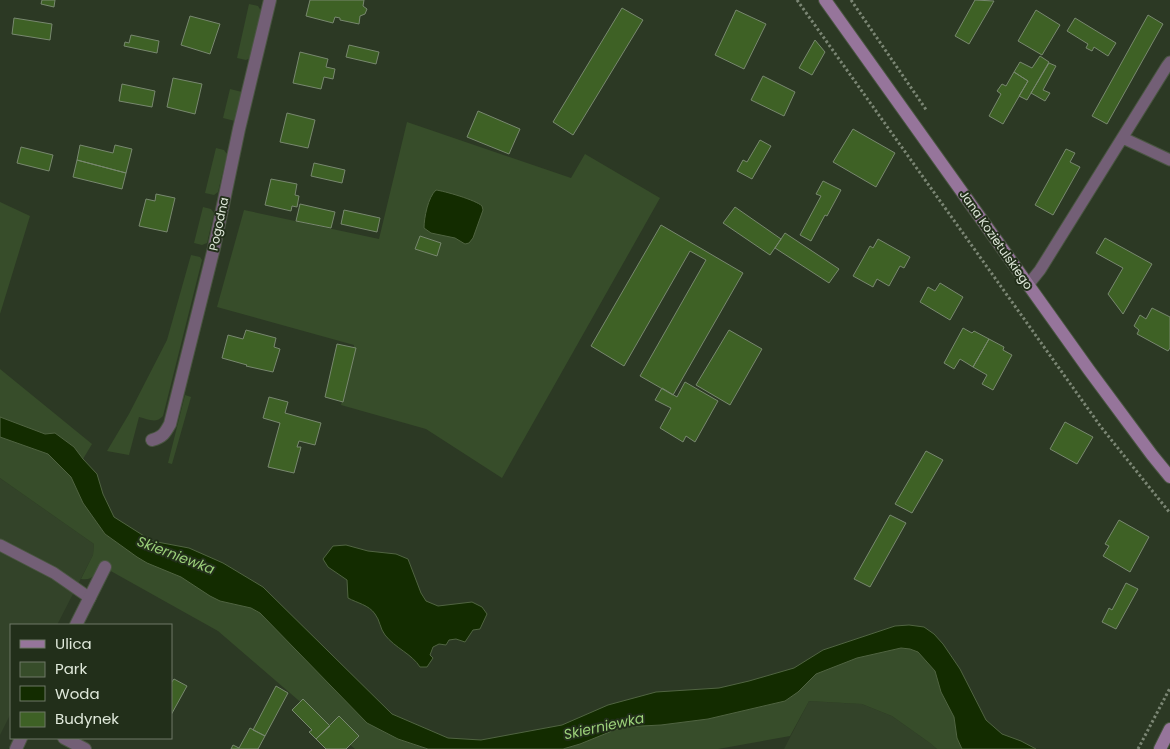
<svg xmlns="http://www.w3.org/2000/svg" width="1170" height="749" font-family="Poppins,sans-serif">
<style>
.built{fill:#334329}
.green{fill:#374d2a}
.water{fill:#132c00;stroke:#506441}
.building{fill:#3e6125;stroke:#78886f}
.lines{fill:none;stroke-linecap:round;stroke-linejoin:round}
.service-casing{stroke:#495541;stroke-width:13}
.minor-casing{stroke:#495541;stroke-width:14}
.secondary-casing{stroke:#495541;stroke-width:14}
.path{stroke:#7b8674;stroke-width:3;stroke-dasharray:2.5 2.5;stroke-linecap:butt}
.service{stroke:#735f76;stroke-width:11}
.minor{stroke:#735f76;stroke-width:12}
.secondary{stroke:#96759b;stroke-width:12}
.labels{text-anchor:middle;stroke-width:4;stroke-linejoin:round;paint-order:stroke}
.street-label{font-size:12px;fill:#dfe8da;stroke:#222f1a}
.water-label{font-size:14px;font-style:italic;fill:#9cd17a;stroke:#222f1a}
</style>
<rect width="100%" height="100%" fill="#2c3924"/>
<path class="built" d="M0,478L94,544L93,555L57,625H11V713L0,735Z
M809,701L862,704L892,716L930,743L937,749H784Z"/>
<path class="green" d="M249,4L258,6L261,11L250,58L246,60L237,58Z
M230,89L242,92L235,121L223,118Z
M407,122L571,178L585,154L660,198L502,478L426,429L341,405L354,345L217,307L244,210L379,239Z
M216,148L224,150L227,154L218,192L214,195L205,193Z
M0,202L30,216L0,314Z
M203,207L211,209L214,213L207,243L202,245L194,243Z
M191,255L200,257L202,260L163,416C156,424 148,419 139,417L129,455L107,451L129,414L167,340Z
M0,369L92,444L83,459L74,447L55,433L45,434L0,417Z
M185,395L191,397L172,464L168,463Z
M0,437L48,454L71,477L83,503L105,534L137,557L147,563L181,577L220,601L251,608L260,613L367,723L398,739L428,749H355L218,631L100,565C93,574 94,581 81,579L93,555L94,544L0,478Z
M901,648L910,649L918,652L935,671L941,692L954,717L957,738L962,749H937L930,743L892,716L862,704L809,701L790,736L718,749H563L580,744L622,727L661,725L708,719L785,701L798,692L816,674L857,658Z"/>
<path class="water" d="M436,190C444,191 476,200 482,206C482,207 483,209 483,210L473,238L469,243L465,244L455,238L431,233L424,228C424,218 428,197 436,190Z
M0,417L45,434L55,433L74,447L83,459L97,474L103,494L114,517L152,541L189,548L223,563L263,587L392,714L448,738L481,740L562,725L608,705L656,692L719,688L749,681L794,668L823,650L895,626L909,625L924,627L934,634L943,644L960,669L986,720L1002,734L1021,741L1036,749H962L957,738L954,717L941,692L935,671L918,652L910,649L901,648L857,658L816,674L798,692L785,701L708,719L661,725L622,727L580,744L563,749H428L398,739L367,723L260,613L251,608L220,601L210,596L181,577L147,563L137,557L105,534L83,503L71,477L48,454L0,437Z
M346,545L368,551L396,554L408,559L421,593L426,601L438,606L472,602L482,607L487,614L480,629L473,630L465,642L456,639L449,640L446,645L439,644L433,647L430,655L433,658L427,667H420C412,654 395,648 385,635C380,629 380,620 375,614C369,605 357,603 348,598L347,580L328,567L323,559L333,546Z"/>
<path class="building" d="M42,0H55L54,7L41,4Z
M310,0H364L363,6L367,9L365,14L360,16L359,24L340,20V18L335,17L333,23L306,16Z
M975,0L994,1L969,44L955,36Z
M622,8L643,20L573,135L553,122Z
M736,10L766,24L744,69L715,55Z
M1036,10L1060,25L1042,55L1018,41Z
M1148,15L1163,24L1107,124L1092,116Z
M190,16L220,24L210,54L181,45Z
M14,18L52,24L50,40L12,34Z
M1075,18L1116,43L1108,56L1094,47L1092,51L1086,48L1088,44L1067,31Z
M131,35L159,41L157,53L124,46L125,42L129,43Z
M815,40L825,52L812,75L799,68Z
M349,45L379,52L376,64L346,57Z
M300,52L328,59L326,67L335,69L333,79L324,77L321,89L293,83Z
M1040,56L1049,62L1027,100L1019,96L1028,81L1014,72L1020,62L1032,68Z
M1049,63L1056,66L1043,90L1050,93L1045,101L1031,93Z
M1014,72L1028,81L1003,124L989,116L1001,94L997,91L1002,84L1006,86Z
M763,76L795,92L784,116L751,100Z
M173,78L202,84L195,114L167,107Z
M122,84L155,91L152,107L119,101Z
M478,111L520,129L509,154L467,137Z
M287,113L315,120L308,148L280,142Z
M853,129L895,153L876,187L833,162Z
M760,140L771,146L752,179L737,171L743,160L747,162Z
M80,145L113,153L115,145L132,149L126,173L77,160Z
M21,147L53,155L49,171L17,163Z
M1066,149L1075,153L1070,162L1080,167L1053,215L1035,205Z
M77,160L126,173L122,189L73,177Z
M314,163L345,170L342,183L311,176Z
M271,179L297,184L295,195L299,196L297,207L292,206L291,211L265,205Z
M823,181L841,190L827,216L825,215L811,241L800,235L821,196L816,194Z
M156,194L175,198L167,232L139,226L146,199L155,201Z
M300,204L335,212L331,228L296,221Z
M735,207L781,239L770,255L723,223Z
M344,210L380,218L377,232L341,224Z
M661,225L743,273L673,395L640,376L706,260L690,251L624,366L591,346Z
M785,233L839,269L829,283L775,248Z
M420,236L441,243L437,256L415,249Z
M1105,238L1152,264L1123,314L1108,294L1123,268L1096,253Z
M878,239L910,257L904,268L900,266L889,286L877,279L873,287L853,276L870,246L873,248Z
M940,283L963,297L950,320L920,302L928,287L935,291Z
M1152,308L1170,317V348L1168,351L1137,334L1139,330L1134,326L1140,315L1146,319Z
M963,328L972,333L974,331L989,339L973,367L960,359L954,369L944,363Z
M246,330L276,338L274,347L280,349L273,372L246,366L247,365L222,358L228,335L243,339Z
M729,330L762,349L730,405L696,385Z
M989,339L1004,347L1003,350L1012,355L993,390L982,384L987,375L973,367Z
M337,344L356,348L343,402L325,397Z
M685,382L718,401L695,442L686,436L683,442L660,428L671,408L655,400L662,388L677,397Z
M269,397L288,402L285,413L321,423L315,445L299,441L297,447H301L294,473L268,467L280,423L263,418Z
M1065,422L1093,437L1077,464L1050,449Z
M926,451L943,460L912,513L895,504Z
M890,515L906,523L870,587L854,579Z
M1119,520L1149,537L1130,572L1103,556L1109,546L1105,544Z
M1126,583L1138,589L1116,629L1102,622L1109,608L1112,610Z
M174,679L187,686L171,715V683Z
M276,686L288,693L265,736L253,730Z
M303,699L330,726L316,739L309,732L312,730L292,710Z
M339,716L359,736L346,749H326L316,739Z
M250,728L265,736L258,749H231L233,745L239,748Z"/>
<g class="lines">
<defs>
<path id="service" d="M1123,138L1170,160
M1028,285L1040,270L1167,66L1170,62
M0,545L54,573L90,598"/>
<path id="minor" d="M152,440C163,437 165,433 170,424L214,248L239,129L270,0
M76,625L105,567
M64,738L85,749
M16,749L21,738"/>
<path id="secondary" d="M825,0L1089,370L1152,455L1170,477
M1160,749L1170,729"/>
</defs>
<use href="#service" class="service-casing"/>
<use href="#minor" class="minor-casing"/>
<use href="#secondary" class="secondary-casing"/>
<path class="path" d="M797,0L1101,427L1170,513
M851,0L927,111
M1138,749L1170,688"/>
<use href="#service" class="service"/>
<use href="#minor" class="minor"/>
<use href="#secondary" class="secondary"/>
</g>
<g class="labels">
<g class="street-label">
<text transform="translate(219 224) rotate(-78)" y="4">Pogodna</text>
<text transform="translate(996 240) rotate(55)" y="4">Jana Kozietulskiego</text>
</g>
<g class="water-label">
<text transform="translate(176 555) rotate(21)" y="5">Skierniewka</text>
<text transform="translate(604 726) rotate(-12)" y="5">Skierniewka</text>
</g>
</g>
<rect x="10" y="624" width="162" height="115" fill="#222f1a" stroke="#6e7967"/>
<rect x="20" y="640" width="25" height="8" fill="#96759b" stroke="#6e7967"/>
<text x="55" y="649" font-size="15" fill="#dfe8da">Ulica</text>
<rect x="20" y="662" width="25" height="15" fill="#374d2a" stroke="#6e7967"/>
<text x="55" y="674" font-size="15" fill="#dfe8da">Park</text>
<rect x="20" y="686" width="25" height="15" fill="#132c00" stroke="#6e7967"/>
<text x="55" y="699" font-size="15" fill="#dfe8da">Woda</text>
<rect x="20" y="712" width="25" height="15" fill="#3e6125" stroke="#6e7967"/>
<text x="55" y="724" font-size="15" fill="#dfe8da">Budynek</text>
</svg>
